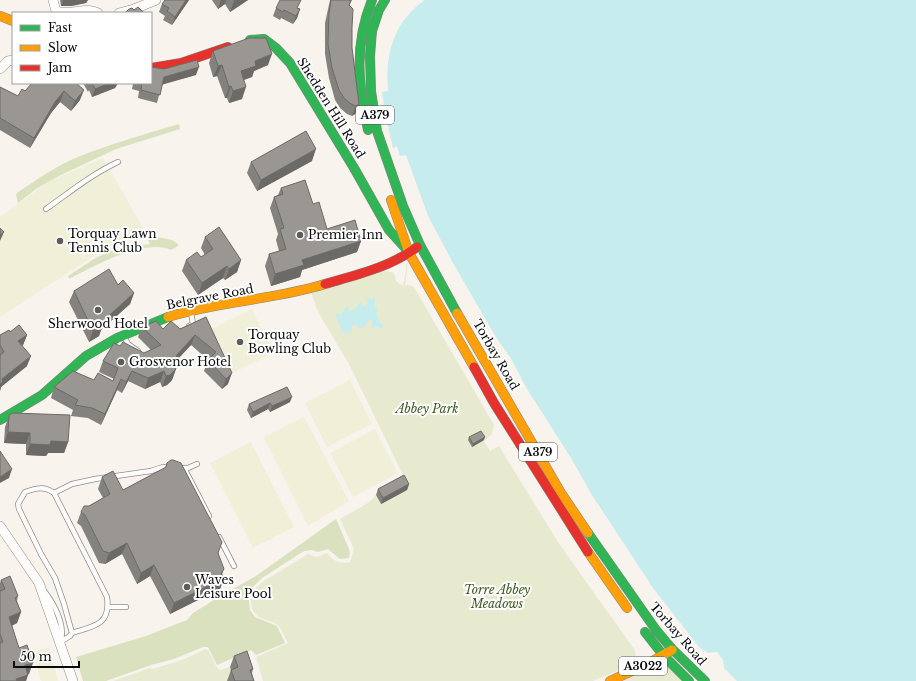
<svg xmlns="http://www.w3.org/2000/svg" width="916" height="681" font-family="'Libre Baskerville',serif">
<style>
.green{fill:#e8eacf}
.forest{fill:#dae1be}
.pitch{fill:#f0efd8}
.water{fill:#c7ecee}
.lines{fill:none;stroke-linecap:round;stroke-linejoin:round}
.lane-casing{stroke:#918f8c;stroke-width:6}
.street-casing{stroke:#918f8c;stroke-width:10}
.fast-casing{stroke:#888683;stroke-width:10}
.slow-casing{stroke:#888683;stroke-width:10}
.jam-casing{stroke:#888683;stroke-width:10}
.lane{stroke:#fefdfc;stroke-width:4.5}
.street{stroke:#fefdfc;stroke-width:9}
.fast{stroke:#30b455;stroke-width:9}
.slow{stroke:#ff9f0a;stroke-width:9}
.jam{stroke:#e5322d;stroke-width:9}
.wall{fill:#84827e}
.shaded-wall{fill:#6c6a67}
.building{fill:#9a9793;stroke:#6c6a67}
.poi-dot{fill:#5d5c59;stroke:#fff;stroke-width:1.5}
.labels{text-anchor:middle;stroke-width:4;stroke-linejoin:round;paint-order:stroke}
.shield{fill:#fff;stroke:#545454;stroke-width:1}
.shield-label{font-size:11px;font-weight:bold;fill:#0a0a0a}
.street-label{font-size:12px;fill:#0a0a0a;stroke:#fff}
.poi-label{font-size:12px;fill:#0a0a0a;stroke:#fff;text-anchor:start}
.park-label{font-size:12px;font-style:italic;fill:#3d5a21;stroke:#fff}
</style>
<rect width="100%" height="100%" fill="#f8f3ed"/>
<path class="green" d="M409,253L405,285H409L414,287L494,425L492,434L484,441L490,451L499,446L558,542L589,586L635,650L636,663L593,681H263L256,657L288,643C284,637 282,628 276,624C272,621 268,621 264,619C251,615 250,605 251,593L262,582L308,554L317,557L327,553C333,561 340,564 350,562L354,549L340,519L368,503L376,495L381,504L402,480L400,476L403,475L349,364L318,312L310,289L371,270L392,272L395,275L396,281L403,286Z
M206,649L209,651L217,668L221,670L230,667L234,679L227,681H113L150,668L153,669L182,660Z
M663,655L689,681H610Z"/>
<path class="forest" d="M179,124L180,129L116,149L61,175L36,189L18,203L16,195L17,193C36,180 56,166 78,157C110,144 145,134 179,124Z
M158,237L172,240L178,244V246L171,250C144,238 94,266 69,279L68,276L94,259L110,251L119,249L127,250L135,246L150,244L147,238Z
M336,519L349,549L350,553L349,558L340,559L328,549L318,552L312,550L304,551L262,578L249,591V601L250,610L255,617L277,626L285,643L256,655L251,650L217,665L208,647H203L174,659L151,665L106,681H83L76,657L146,636L187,620L193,613L222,595L256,576Z"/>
<path class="pitch" d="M103,158L143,228L97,254L0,317V217L48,182Z
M252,309L273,353L228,375L207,331Z
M350,380L372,424L327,447L305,403Z
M304,417L349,501L308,526L264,437Z
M375,429L398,473L353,497L330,453Z
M251,442L294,527L253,548L210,463Z
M49,647L58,681H41L33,652Z"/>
<path class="water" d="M425,0H916V681H737L724,668L723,660L717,652L708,653L699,647L653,588L592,495L571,458L527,389L510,357L497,339L453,263L428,216L406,155L400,156L397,146L393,148L385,113L382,92L388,91C385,55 393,22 425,0Z
M366,298H375V307L377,309V317L384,327L382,329L376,326L372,329V320H369L365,326L359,329L358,325L352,326V332L343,333L338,323L335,312L341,315L345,308L349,306L348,311L355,309L360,302L365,307L368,302Z"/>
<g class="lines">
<defs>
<path id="lane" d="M46,209C70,192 92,174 118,162
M189,326L193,324L191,312
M124,336L128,344L138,351
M178,468H188L197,464
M184,468L209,516
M54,493L72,484L95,479L151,471L163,467L171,468
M219,537L234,566
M45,592C54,604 65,624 61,640
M109,607H126
M60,642L70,636L72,633C94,626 111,625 107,597L54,493C44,486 36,488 25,492L18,504L19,509L41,554L55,578L64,604L72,633"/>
<path id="street" d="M53,0L56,11C69,16 87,6 98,13
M119,13L134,9L156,0
M0,69L8,61L13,60
M0,526L39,583L73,681"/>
<path id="fast" d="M385,0L379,10L372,31L370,56L371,91L377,131L403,206L420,245L457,313
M250,40L264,39L276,48L290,63L354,168L389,230L407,250
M368,130C358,84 354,44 372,0
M0,420L42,395L86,356L117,338L168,317
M588,533L656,630L672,649L705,681
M645,632L663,655L689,681"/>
<path id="slow" d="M0,16L13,21
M391,200L409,253L474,367
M457,313L561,493L588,533
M168,317C219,301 274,300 325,284
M588,552L627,608
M610,681L647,664L672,650"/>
<path id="jam" d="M151,68L181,63L228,47
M325,284C356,275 391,267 417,247
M474,367L494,403L588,552"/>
</defs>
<use href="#lane" class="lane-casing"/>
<use href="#street" class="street-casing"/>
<use href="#fast" class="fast-casing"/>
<use href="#slow" class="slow-casing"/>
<use href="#jam" class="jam-casing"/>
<use href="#lane" class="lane"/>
<use href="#street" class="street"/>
<use href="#fast" class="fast"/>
<use href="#slow" class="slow"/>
<use href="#jam" class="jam"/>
</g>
<path class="wall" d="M60,0H88L86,3L71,6H61Z
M189,0L172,25L163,20L165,16L159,12L162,4Z
M212,0H248L230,12L225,4L218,9Z
M330,0H352L349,6L352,28V48L359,104L355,114L352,116L347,114L340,108L335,100L329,78L325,54V23Z
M276,8H298L300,9L297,18L293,24L281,18L280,20L273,16Z
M213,51L268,65L254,71L252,77L244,80L242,99L229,103L227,98H225L217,76L213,77L209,63Z
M196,75L162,84L157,103L138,98L139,91L132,89L133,84L129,83H151Z
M76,83L80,100L71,111L60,102L51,113L30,148L0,130V87L18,96L25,91Z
M83,83H118L115,88L92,97L89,90L88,92Z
M312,161L257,191L247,173L251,162Z
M281,188L313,204L327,229L361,241L357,252L302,270L300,277L271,286L265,266L269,254L279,251L276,240L278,234L270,208L274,197L278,195Z
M205,237L241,260L237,272L225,280L223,278L198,295L182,271L186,260L201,257L205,255L201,248Z
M118,285L134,293L130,304L101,330L99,336L89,342L69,302L74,291Z
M206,317L228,384L222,389L204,371L208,360L191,345L176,361L175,366L176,369L172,380L167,385L162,387L160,382L145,389L128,381L122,393L117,390L101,425L88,418L71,416L73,410L51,398L54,387L94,380L113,381L114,379L99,372L103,361L120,346L144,353L151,350L138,337L142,327L180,329Z
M10,332L27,335L23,345L22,346L27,366L1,387L0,391V335Z
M290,402L270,412L268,409L251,418L247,410L249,404Z
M9,415L68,442L64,453H48L46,456L26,455V444L4,443L5,427Z
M469,437L484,440L472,447L468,440Z
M167,463L218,553L222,574L224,578L220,589L170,614L150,576L137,584L122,554L105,564L99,563L81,526L77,523L81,512L89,506L103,498L98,489L102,477L123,490L165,468Z
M409,484L407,490L381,504L376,495L378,489Z
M1,580L18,596L17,601L21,612L17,623L12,626L19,648L29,674H28L26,681H0V583Z
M234,656L253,669L252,673L254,681H227L231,670L230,667Z"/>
<path class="shaded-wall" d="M63,0H88L86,3L71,6H61Z
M186,0H189L172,25L175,17Z
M221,0H226L225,4L218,9Z
M235,0H248L230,12L234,1Z
M300,9L297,18L293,24L296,16Z
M272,54L268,65L254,71L252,77L237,82L241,71L255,61Z
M222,65L217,76L213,77L218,66Z
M199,67L196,75L161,85L164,77Z
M110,83H118L115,88L92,97L95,89Z
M231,86L227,98H225L229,87Z
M246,87L242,99L229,103L233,91Z
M84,90L80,100L71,111L75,101Z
M64,91L60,102L51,113L30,148L34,138L55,102Z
M359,104L355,114L352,116L356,106Z
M316,149L312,161L257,191L261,180Z
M4,232L0,241V235Z
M361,241L357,252L302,270L300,277L271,286L275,274L302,260Z
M241,260L237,272L225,280L229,269Z
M227,266L223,278L198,295L202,283Z
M134,293L130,304L101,330L99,336L89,342L93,331L102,322Z
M27,335L23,345L14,352L18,341Z
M195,335L191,345L176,361L174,368L169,373L176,356Z
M31,356L27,366L1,387L0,391V384L2,379Z
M176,369L172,380L167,385L162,387L166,376Z
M132,371L128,381L122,393L126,382Z
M164,371L160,382L145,389L148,378Z
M232,373L228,384L222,389L226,379Z
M121,379L117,390L101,425L105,414Z
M292,397L290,402L270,412L272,406Z
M270,403L268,409L251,418L253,412Z
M8,432L30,433L26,444L4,443Z
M485,437L484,440L472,447L473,444Z
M51,441L68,442L64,453H48L46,456L26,455L30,444Z
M12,469L9,478L0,483V477Z
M409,484L407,490L381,504L383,498Z
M127,543L122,554L105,564L109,553Z
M154,565L150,576L137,584L141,573Z
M224,569L220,580L224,578L220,589L170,614L174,603L221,573Z
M21,612L17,623L5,628L9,617Z
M33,663L29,674L21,676L25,665Z
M28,675L26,681H15L16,679Z"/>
<path class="building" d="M165,0H186L175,17L167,11L169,8L162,4Z
M280,0H301L297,8L300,9L296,16L284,10L283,12L276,8Z
M331,0H351L349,5L353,9L352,28V48L359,104L356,106L351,104L344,98L339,90L332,68L328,44L329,13Z
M138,7L144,13H125L129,9L132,8L134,10Z
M249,38H266L272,54L255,61L256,66L241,71L246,87L233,91L231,86L229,87L222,65L218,66L213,51Z
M197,60L199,67L164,77L160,95L141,90L142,83H151V67L164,69Z
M32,83H76L84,90L75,101L64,91L55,102L34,138L0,118V87L18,96L22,89L25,91Z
M92,83H110L95,89Z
M306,131L316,149L261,180L251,162Z
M305,180L313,204L319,202L327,229L355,220L361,241L302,260L304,265L275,274L269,254L286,249L280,229L284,228L274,197L283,194L281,188Z
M219,227L241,260L229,269L227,266L202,283L186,260L197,252L201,257L213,249L205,237Z
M0,228L4,232L0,235Z
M109,269L118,285L123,280L134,293L102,322L103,324L93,331L74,291Z
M206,317L232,373L226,379L208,360L216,352L195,335L176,356L178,358L173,363L176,369L170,375L166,376L164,371L148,378L132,371L126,382L121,379L105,414L92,408L75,405L78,400L54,387L73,371L94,380L98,373L113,381L118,368L103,361L114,343L120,346L123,342L144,353L161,345L142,327L156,321L163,329L171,321L180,329Z
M19,325L27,335L18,341L31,356L2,379L3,382L0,384V355L4,352L0,345V335L9,330L10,332Z
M287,387L292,397L272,406L270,403L253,412L249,404Z
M13,413L70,415L68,442L51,441L50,445L30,444V433L8,432L9,415Z
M481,431L485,437L473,444L469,437Z
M0,451L12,469L0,477Z
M171,460H173L181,463L222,542L218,553L224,569L221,573L224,578L174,603L154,565L141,573L127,543L109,553L103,551L85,515L81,512L84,506H89L110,494L102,477L113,471L123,490L166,467L167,463Z
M404,475L409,484L383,498L378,489Z
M10,576L18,596L15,598L21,612L9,617L19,648L27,645L33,663L25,665L28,675L16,679L17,681H0V643L3,642L0,634V591L5,589L1,580Z
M247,651L253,669L250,670L254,681H235L231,670L238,667L234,656Z"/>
<g class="poi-dot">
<circle cx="300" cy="235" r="4"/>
<circle cx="60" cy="241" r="4"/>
<circle cx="98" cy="310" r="4"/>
<circle cx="240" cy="342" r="4"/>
<circle cx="121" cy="362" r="4"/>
<circle cx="187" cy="587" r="4"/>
</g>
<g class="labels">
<g class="shield">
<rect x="356" y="106" width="38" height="18" rx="3"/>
<rect x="519" y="443" width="38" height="18" rx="3"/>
<rect x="619" y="657" width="48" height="18" rx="3"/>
</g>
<g class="shield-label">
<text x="375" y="119">A379</text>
<text x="538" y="456">A379</text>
<text x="643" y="670">A3022</text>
</g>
<g class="street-label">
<text transform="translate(331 108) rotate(58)" y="4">Shedden Hill Road</text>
<text transform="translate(210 297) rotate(-11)" y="4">Belgrave Road</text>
<text transform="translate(496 355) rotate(60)" y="4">Torbay Road</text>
<text transform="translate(678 634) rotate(49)" y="4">Torbay Road</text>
</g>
<g class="poi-label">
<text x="68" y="238">Torquay Lawn<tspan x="68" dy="14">Tennis Club</tspan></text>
<text x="308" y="239">Premier Inn</text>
<text x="98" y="328" text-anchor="middle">Sherwood Hotel</text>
<text x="248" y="339">Torquay<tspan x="248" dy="14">Bowling Club</tspan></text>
<text x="129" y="366">Grosvenor Hotel</text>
<text x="195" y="584">Waves<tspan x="195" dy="14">Leisure Pool</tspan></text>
</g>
<g class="park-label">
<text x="427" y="413">Abbey Park</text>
<text x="497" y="594">Torre Abbey<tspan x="497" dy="14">Meadows</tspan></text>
</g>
</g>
<rect x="12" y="12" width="140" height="72" fill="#ffffff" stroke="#9d9d9d"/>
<rect x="20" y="25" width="20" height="6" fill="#30b455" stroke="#9d9d9d"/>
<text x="48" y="32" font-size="12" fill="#0a0a0a">Fast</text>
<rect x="20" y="45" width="20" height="6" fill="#ff9f0a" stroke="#9d9d9d"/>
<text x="48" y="52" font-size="12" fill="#0a0a0a">Slow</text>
<rect x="20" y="65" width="20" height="6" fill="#e5322d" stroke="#9d9d9d"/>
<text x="48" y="72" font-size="12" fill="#0a0a0a">Jam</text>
<path d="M14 661v6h65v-6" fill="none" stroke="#0a0a0a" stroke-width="2"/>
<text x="20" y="661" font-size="12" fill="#0a0a0a" stroke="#ffffff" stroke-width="3" paint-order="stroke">50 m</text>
</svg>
